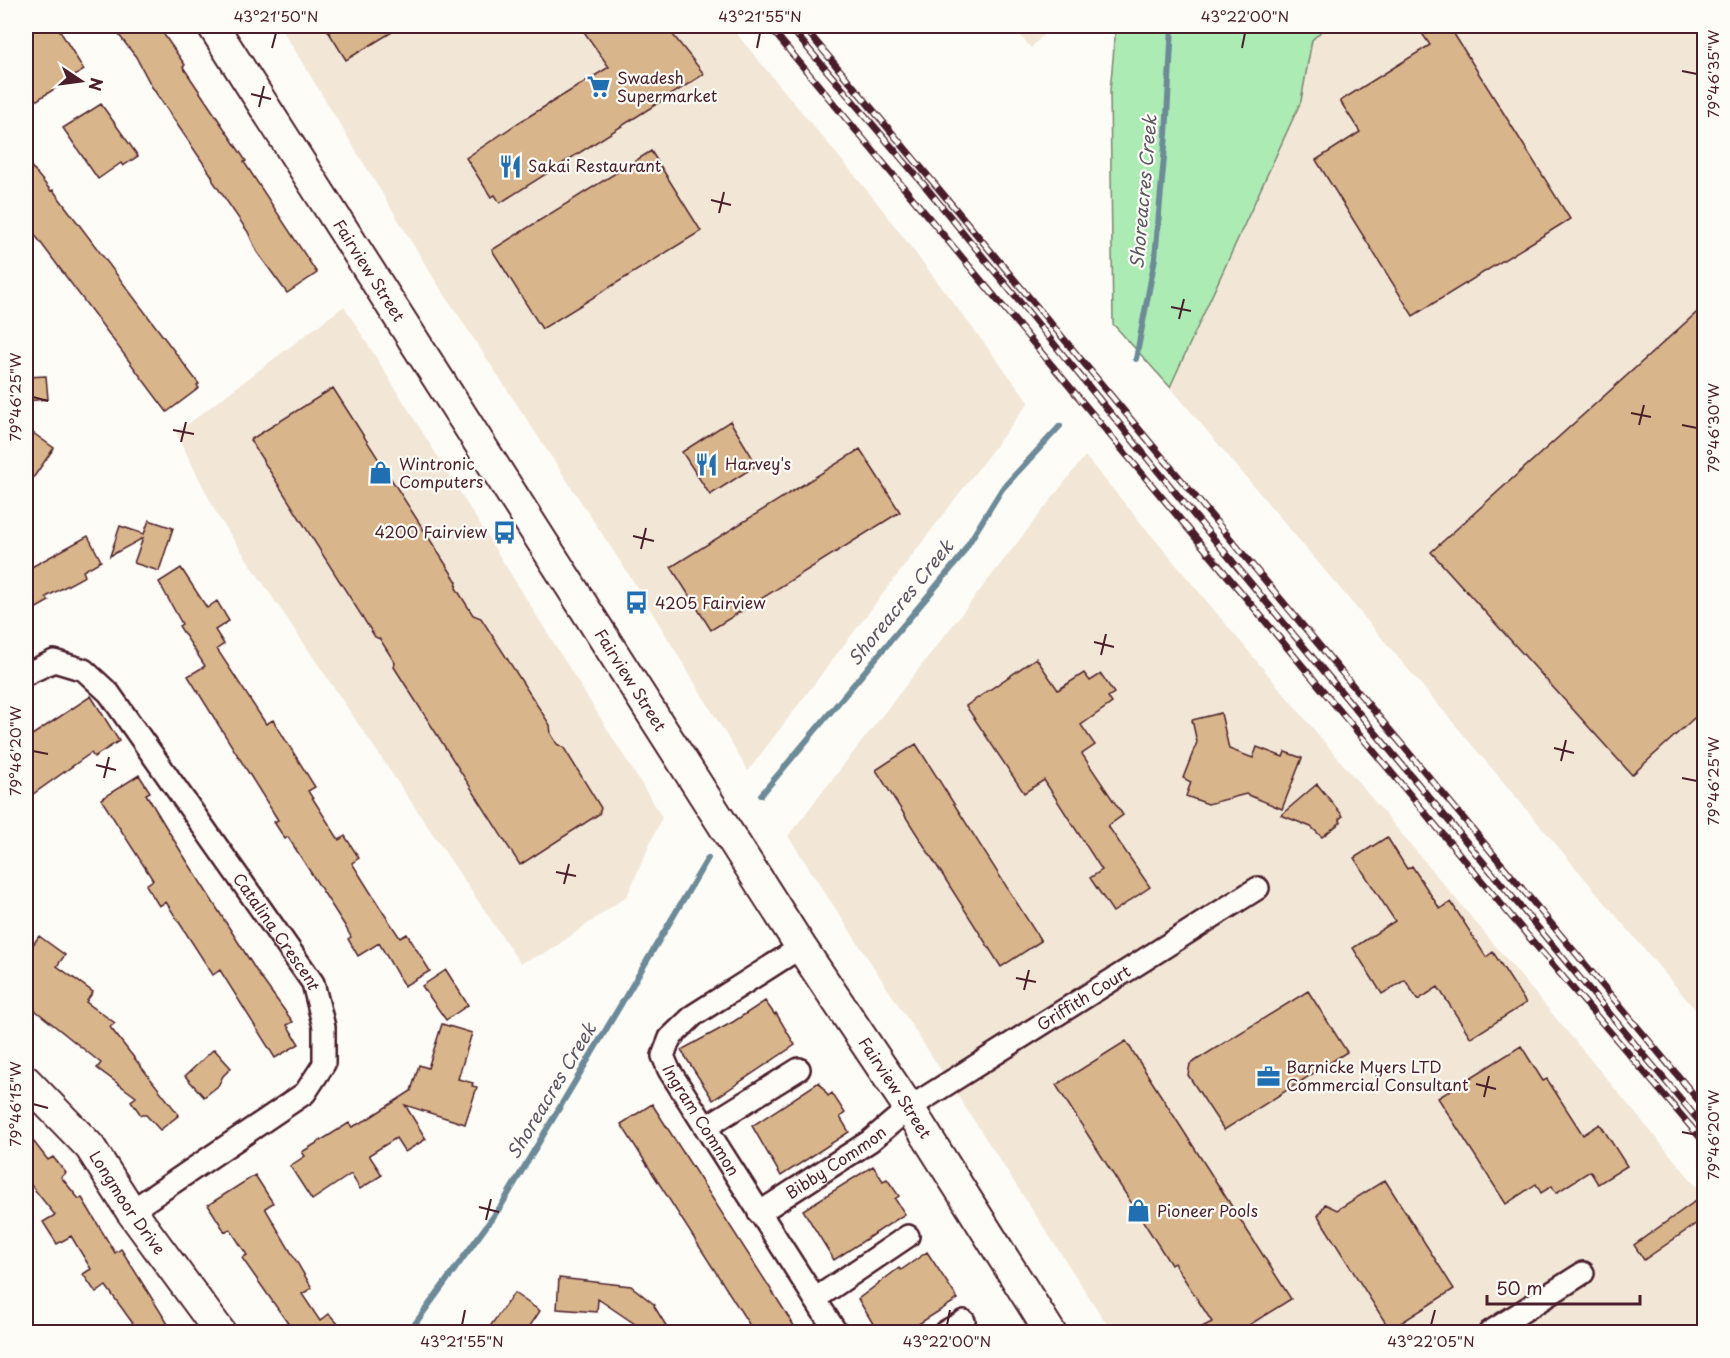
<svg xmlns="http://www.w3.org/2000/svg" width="1730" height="1358" font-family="'Playpen Sans',sans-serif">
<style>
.built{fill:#f2e7d7}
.green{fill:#acebb3;stroke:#7b856f;stroke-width:1.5}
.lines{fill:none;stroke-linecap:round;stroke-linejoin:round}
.stream{stroke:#6c8a98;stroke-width:6}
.building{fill:#d9b58b;stroke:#4a1f2b;stroke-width:1.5}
.street-casing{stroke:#4a1f2b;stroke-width:26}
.secondary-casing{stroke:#4a1f2b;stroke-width:34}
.street{stroke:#fdfcf7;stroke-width:21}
.secondary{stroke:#fdfcf7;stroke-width:30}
.rail-casing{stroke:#4a1f2b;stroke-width:7}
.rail{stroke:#fdfcf7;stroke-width:4.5;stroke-dasharray:14;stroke-linecap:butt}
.ticks{fill:none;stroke:#4a1f2b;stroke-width:2}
.labels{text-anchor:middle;stroke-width:4.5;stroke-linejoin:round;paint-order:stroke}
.poi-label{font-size:16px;fill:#4a1f2b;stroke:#fdfcf7;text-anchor:start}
.street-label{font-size:16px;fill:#4a1f2b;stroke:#fdfcf7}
.water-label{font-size:18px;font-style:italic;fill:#5b5562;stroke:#fdfcf7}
.neatline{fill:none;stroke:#4a1f2b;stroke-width:2}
.ticks-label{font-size:15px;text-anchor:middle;fill:#4a1f2b}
</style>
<rect width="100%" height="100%" fill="#fdfcf7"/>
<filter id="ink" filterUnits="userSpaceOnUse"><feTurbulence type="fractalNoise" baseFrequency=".0167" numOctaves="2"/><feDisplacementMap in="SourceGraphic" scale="12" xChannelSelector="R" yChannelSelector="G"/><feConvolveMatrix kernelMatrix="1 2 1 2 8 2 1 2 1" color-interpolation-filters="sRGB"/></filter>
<g filter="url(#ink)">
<path class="built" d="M280,26H730L875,200L1029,402L748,771L633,581L433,277Z
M1012,26H1051L1031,48Z
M1327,26H1704V1020L1170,387L1301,101L1312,40Z
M344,306L662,817L627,896L548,952L520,963L219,518L176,433Z
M1085,456L1704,1195V1332H1112L788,836Z"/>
<path class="green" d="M1116,26H1327L1312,40L1301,101L1170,387L1113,324L1110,91Z"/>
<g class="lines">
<path class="stream" d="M1136,359L1155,258L1166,135L1172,26
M761,795L959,559L1002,489L1060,426
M409,1332L501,1206L708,858"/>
</g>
<path class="building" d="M41,26H57L84,70L31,104L26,95V35Z
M112,26H158L185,65L183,67L246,161L244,162L317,273L287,293L257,252L248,232L213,181L212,176L152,87L136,57Z
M337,26H402L346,60L328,31Z
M580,26H666L704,74L500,203L495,195L491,197L466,158L518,123L609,67Z
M1417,26H1449L1570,219L1413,316L1316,160L1360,132L1340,101L1430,45Z
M101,104L138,156L123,166L121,163L98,179L63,128Z
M651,151L701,231L542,329L492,250Z
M26,160L51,191L53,190L199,384L197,385L199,388L167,412L26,223Z
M1704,306V709L1632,775L1431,552Z
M46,376L48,399L26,401V377Z
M333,388L457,582L456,588L473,615L481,618L550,725L551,734L557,744L564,748L601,808L599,814L520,865L394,667L395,663L380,639L375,637L250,440Z
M730,421L757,465L710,495L682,452Z
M26,428L54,448L26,488Z
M860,449L900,512L711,630L671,567Z
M149,520L173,528L159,571L134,563L143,538L110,556L120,526L144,534Z
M88,536L101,561L83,571L85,576L46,597L49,601L26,614V570Z
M181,568L207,608L217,601L229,621L215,630L224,644L217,649L266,724L273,720L315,787L308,791L339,840L345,836L359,858L352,863L379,906L400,938L407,934L430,971L404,986L379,943L358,956L348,939L351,937L345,926L288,837L285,839L274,822L278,820L188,676L205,666L179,626L182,624L159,582Z
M1036,658L1058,690L1084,673L1090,681L1101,674L1114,693L1108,697L1112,703L1081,725L1095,745L1082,754L1123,815L1108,826L1150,887L1113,912L1090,878L1102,870L1044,780L1024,793L966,706Z
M91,696L119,741L94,757L91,753L26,799V739Z
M1221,713L1229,749L1253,758L1257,747L1283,757L1285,752L1302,758L1282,809L1246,794L1208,804L1186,796L1191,782L1183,778L1197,742L1192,720Z
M916,744L1041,941L1001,967L876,770Z
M139,775L150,792L146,794L180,850L259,975L293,1022L287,1025L299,1044L275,1058L220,970L213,975L166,902L159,906L146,885L153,880L101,799Z
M1317,784L1343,816L1339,819L1341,822L1322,837L1311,827L1281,815Z
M1387,837L1407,869L1412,866L1440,909L1451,902L1486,957L1493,952L1526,1003L1471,1038L1438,987L1418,1000L1405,980L1382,994L1353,948L1395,921L1354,858Z
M39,936L65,955L57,966L93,992L86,1002L115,1023L110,1027L179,1115L160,1130L146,1115H141L131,1101L136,1097L97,1068L101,1063L26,1003V955Z
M446,970L468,1005L446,1020L422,986Z
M1308,991L1347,1052L1224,1130L1188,1075L1190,1064Z
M765,1001L775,1015L776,1013L795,1045L713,1100L681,1050L733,1022Z
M442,1024L472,1033L458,1079L473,1083L472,1086L477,1087L465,1124L405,1105L426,1139L405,1152L396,1138L369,1155L382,1175L360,1189L351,1174L312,1200L290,1166L305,1156L302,1152L349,1123L352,1127L366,1120L411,1091L419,1065L428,1068Z
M1126,1041L1291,1299L1238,1332H1192L1212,1322L1174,1263L1171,1265L1056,1085Z
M1521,1046L1543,1081L1547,1079L1583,1135L1600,1124L1627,1166L1598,1184L1590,1171L1556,1193L1552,1186L1541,1193L1536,1184L1506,1204L1438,1098Z
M214,1049L231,1068L223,1076L218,1086L204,1097L185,1076Z
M819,1082L828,1096L832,1093L845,1113L840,1117L849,1132L781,1176L752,1126Z
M652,1104L779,1302L798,1332H754L621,1124Z
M26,1132L48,1160L53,1157L66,1173L61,1177L79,1199L82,1198L115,1253L121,1249L173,1332H139L106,1286L96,1293L83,1274L91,1269L71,1236L57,1244L43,1222L55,1215L26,1179Z
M873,1166L883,1181L887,1179L899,1196L895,1199L905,1214L834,1260L803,1210Z
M255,1175L273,1203L265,1208L312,1288L302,1294L320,1321L329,1314L346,1332H294L242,1258L247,1255L230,1229L225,1232L208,1205Z
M1385,1180L1454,1289L1390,1330L1318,1216L1325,1204L1337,1210Z
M1704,1195V1218L1644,1260L1634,1245Z
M927,1252L958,1299L906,1332H878L858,1299L899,1268L901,1270Z
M559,1278L631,1286L655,1305L654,1306L670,1332H647L598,1299L597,1312L557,1309Z
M514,1293L540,1311L526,1332H486Z"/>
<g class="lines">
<defs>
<g id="street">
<path id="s1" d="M26,674L54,661L84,670L109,693L313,983L324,1027V1064L305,1093L131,1211"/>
<path id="s2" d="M801,947L694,1015L670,1038L663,1056L669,1070L836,1332"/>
<path d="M706,1127L799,1069"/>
<path id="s3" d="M759,1213L870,1141L909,1108L1258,888"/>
<path d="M815,1299L908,1236"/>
<path d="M945,1332L964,1321"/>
<path d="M1490,1332L1583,1273"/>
</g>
<g id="secondary">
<path id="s4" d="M213,26L801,947L909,1108L1050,1332"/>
<path id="s5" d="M26,1081L90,1147L131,1211L220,1332"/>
</g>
</defs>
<use href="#street" class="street-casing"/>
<use href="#secondary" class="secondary-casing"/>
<use href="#street" class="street"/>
<use href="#secondary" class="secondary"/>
<defs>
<path id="rail" d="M769,26L1511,916L1704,1142
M789,26L925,186L1193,514L1704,1127
M803,26L1704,1107"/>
</defs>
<use href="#rail" class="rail-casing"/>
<use href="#rail" class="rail"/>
</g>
</g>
<path class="ticks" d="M272,48L276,33M757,48L760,33M1242,48L1245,33M1682,71L1697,74M251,94L271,99M259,107L264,86M711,200L731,205M719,213L724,192M1171,307L1191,311M1179,319L1184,299M33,397L48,401M1631,413L1651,417M1639,425L1644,405M1682,425L1697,428M173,430L194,434M181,442L186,422M633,536L654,541M641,549L646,528M1094,642L1114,647M1101,655L1106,634M1554,748L1574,753M33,751L48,754M1561,761L1566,740M96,765L116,770M104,778L109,757M1682,778L1697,781M556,872L576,876M564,884L569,864M1016,978L1036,982M1024,990L1029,970M1476,1084L1496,1089M1484,1097L1489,1076M33,1104L48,1108M1682,1132L1697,1135M479,1207L499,1212M486,1220L491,1199M462,1325L465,1310M947,1325L950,1310M1431,1325L1435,1310"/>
<defs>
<symbol id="supermarket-bare" viewBox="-9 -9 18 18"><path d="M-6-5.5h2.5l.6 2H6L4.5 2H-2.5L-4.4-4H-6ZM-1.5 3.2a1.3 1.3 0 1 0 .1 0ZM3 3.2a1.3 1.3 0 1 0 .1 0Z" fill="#1f6fb2" stroke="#fdfcf7" stroke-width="2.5" paint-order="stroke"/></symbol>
<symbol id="restaurant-bare" viewBox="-9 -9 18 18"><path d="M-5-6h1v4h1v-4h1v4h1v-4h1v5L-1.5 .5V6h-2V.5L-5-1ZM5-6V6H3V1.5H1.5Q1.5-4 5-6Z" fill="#1f6fb2" stroke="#fdfcf7" stroke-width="2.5" paint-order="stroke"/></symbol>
<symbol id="shop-bare" viewBox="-9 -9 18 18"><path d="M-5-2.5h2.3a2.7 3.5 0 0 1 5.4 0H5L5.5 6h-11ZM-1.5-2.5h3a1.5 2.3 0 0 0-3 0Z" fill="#1f6fb2" stroke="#fdfcf7" stroke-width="2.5" paint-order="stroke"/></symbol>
<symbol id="bus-bare" viewBox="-9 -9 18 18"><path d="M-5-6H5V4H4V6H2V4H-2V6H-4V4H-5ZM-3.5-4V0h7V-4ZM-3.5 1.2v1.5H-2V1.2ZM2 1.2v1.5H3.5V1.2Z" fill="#1f6fb2" stroke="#fdfcf7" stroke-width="2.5" paint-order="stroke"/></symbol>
<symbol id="office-bare" viewBox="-9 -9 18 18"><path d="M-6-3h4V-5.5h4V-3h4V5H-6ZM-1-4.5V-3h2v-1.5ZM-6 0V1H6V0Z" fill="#1f6fb2" stroke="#fdfcf7" stroke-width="2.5" paint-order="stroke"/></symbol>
</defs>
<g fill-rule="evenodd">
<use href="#supermarket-bare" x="582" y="70" width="33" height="33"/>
<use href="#restaurant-bare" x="494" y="150" width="33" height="33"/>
<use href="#restaurant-bare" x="690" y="448" width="33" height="33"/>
<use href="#shop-bare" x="364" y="456" width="33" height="33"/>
<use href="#bus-bare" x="488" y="516" width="33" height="33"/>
<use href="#bus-bare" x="620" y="586" width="33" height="33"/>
<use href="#office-bare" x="1252" y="1060" width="33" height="33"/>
<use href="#shop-bare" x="1122" y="1194" width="33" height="33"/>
</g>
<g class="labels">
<g class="poi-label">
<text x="617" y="84">Swadesh<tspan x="617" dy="18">Supermarket</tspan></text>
<text x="528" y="172">Sakai Restaurant</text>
<text x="399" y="470">Wintronic<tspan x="399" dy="18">Computers</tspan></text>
<text x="725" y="470">Harvey's</text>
<text x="487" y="538" text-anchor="end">4200 Fairview</text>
<text x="655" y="609">4205 Fairview</text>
<text x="1286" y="1073">Barnicke Myers LTD<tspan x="1286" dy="18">Commercial Consultant</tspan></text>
<text x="1157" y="1217">Pioneer Pools</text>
</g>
<g class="street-label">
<text dy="6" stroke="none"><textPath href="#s4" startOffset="290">Fairview Street</textPath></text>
<text dy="6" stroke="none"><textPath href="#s4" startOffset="776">Fairview Street</textPath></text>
<text dy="6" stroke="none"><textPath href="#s1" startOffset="388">Catalina Crescent</textPath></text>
<text dy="6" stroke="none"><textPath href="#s3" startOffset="390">Griffith Court</textPath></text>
<text dy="6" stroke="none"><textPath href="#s4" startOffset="1262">Fairview Street</textPath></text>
<text dy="6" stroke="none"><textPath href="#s2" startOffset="254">Ingram Common</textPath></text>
<text dy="6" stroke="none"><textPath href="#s3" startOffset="92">Bibby Common</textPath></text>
<text dy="6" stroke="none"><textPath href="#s5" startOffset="159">Longmoor Drive</textPath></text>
</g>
<g class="water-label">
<text transform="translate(1144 192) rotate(-85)" y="6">Shoreacres Creek</text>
<text transform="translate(901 603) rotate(-51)" y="6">Shoreacres Creek</text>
<text transform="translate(552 1091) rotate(-59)" y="6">Shoreacres Creek</text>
</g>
</g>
<rect width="1730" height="1358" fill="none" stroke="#fdfcf7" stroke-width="66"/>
<g transform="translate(81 81) rotate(103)" stroke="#fdfcf7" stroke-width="4.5" paint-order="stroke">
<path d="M0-4.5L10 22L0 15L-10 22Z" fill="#4a1f2b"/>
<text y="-9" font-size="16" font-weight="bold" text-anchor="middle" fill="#4a1f2b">N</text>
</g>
<path d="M1487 1295v9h153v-9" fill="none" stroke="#4a1f2b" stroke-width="3"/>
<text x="1496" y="1295" font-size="18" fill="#4a1f2b" stroke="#fdfcf7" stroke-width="4.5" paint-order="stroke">50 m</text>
<rect x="33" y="33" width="1664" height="1292" class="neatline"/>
<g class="ticks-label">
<text x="276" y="22">43°21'50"N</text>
<text x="760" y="22">43°21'55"N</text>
<text x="1245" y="22">43°22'00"N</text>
<text transform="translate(1714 74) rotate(-90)" y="5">79°46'35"W</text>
<text transform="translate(16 397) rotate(-90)" y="5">79°46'25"W</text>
<text transform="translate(1714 428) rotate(-90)" y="5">79°46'30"W</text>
<text transform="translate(16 751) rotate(-90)" y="5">79°46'20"W</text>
<text transform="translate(1714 781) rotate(-90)" y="5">79°46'25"W</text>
<text transform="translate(16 1104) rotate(-90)" y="5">79°46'15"W</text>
<text transform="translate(1714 1135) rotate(-90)" y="5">79°46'20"W</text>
<text x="462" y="1347">43°21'55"N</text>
<text x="947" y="1347">43°22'00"N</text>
<text x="1431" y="1347">43°22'05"N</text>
</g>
</svg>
